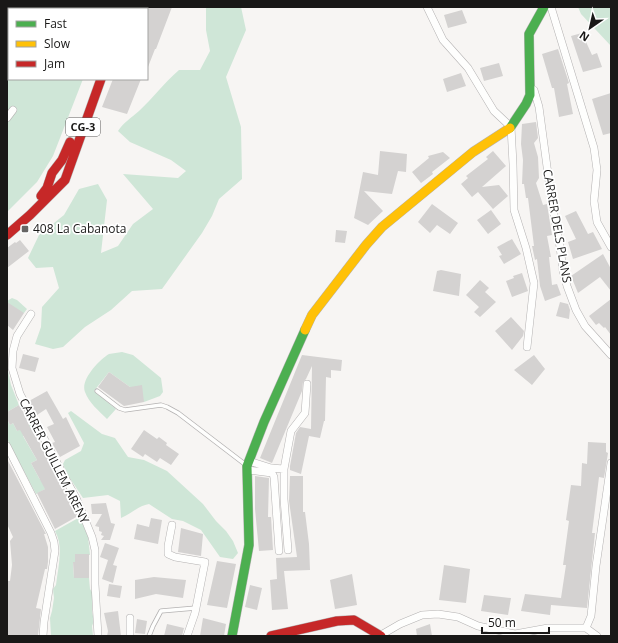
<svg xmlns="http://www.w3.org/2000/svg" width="618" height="643" font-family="'Open Sans',sans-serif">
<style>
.green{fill:#cfe6d7}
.building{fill:#d4d2d1}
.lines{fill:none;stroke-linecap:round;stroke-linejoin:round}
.lane-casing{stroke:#b4b2b2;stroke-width:5}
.street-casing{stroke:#b4b2b2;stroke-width:8}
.fast-casing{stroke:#b4b2b2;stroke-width:10}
.slow-casing{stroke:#b4b2b2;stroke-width:10}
.jam-casing{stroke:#b4b2b2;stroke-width:10}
.lane{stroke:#fefefd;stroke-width:3.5}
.street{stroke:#fefefd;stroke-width:7}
.fast{stroke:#4caf50;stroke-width:9}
.slow{stroke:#ffc107;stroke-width:9}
.jam{stroke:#c62828;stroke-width:9}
.poi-dot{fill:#676564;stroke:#fff;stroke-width:1.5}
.labels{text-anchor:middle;stroke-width:3.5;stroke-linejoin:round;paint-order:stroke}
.shield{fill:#fff;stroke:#5e5d5d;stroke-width:1}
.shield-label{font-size:11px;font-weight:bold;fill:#191817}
.street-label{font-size:12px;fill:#191817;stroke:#fff}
.poi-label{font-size:12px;fill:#191817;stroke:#fff;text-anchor:start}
</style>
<rect width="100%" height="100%" fill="#f7f5f3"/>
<path class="green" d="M7,7H109L108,9H9V79H83L53,156L37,182L7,212Z
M206,7H241L246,30L226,77L241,127L242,179L219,199L212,216L202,233L162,289L132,291L111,310L85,327L63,347L53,349L35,344L41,327L42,307L59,288L53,267L36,268L28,258L39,235L64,215L79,189L98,184L107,200L101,253L118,246L133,224L153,209L123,174L178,178L186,171L171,160L130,142L118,131C123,123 131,118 139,111C153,98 164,83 179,70H200L210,51L206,30Z
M578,7H611V46L581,14Z
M12,298L17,300L27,309L24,313L7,317V301Z
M122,352L133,355L161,378L163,392L160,396L144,402L130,387L109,372L94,391L116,409L107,419C99,411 89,403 85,392C80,380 99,360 109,354C113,353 118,353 122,352Z
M7,371H8L11,385L19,405L7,412Z
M71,411L102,434L115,438L128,457L144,460L167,471L203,504L216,521L226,531L233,541L238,553L233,559L220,557L201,530L183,521L172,519L149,504C138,506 131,514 121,518L120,501L108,495L83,498L67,474L63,464L65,460L81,451L84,443L68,413Z
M7,419L10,425L13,423L17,431L30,424L33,431L23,436L37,460L31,463L39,478L47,488L36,494L7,439Z
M80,517L88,537L90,555L75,554V562L73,563L74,578H89L90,589L92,592V612L94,621L92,626L93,636H51L50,618L52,611L54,598L53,589L56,585C58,567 64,547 55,531Z"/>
<path class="building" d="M147,7H172L156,49H155L148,67Z
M462,10L467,23L448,28L444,15Z
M582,33L592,55L597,53L602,67L583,72L571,36Z
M558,49L569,83L567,84L573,114L559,117L554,88H552L542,54Z
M499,63L503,76L484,81L480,68Z
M461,73L466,86L447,92L443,79Z
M113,79H141L127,114L102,107Z
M611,93V133L603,135L592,99Z
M536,122L538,138L534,143L538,157L539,178L536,183L543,205L547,204L552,235L547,236L551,257H549L552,285L557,284L561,295L545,301L540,286L537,259L535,260L532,246H534L528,198H526L524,184H522L523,160L521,144L522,124Z
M380,151L407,154L406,172L398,171L392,194L364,191L383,211L368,225L354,218L363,172L378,175Z
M493,151L506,166L482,187L499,185L508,196L493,209L478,192L472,197L461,184L468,178L466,176L488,159L486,157Z
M443,152L450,158L432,172L433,174L421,183L412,172L429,158L428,156Z
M432,204L458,223L450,234L437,225L430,233L418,222Z
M491,210L501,224L488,234L477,220Z
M576,211L588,234L593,232L602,249L573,259L568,242L576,239L565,216Z
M336,230L347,231L345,243L335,242Z
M512,239L521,254L504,264L499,256L502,255L497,247Z
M20,240L29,251L7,268V248L15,242L16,243Z
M603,254L611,269V291L600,277L578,293L571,276Z
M441,270L461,274L459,296L433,291L437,271Z
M522,273L528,291L512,297L506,281L514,278L513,276Z
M480,280L489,288L485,292L496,302L480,317L474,312L479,307L466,295Z
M611,299V335L605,327L604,328L599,323L596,325L589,316Z
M7,302L24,313L13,330L7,325Z
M560,302L568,304L570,310L569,319L556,316Z
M511,317L524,331L523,336L512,350L495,331Z
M23,354L39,358L35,372L19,368Z
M302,355L342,360L341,371L331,370V378L326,377L325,421H324L320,438L309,436L301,474L290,470V466L296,433L300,427L311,429L312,366L306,379L303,382L302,391L272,463L260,458Z
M534,355L545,369L532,385L514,370Z
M109,372L130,387L142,385L144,402L124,406L98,387Z
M47,391L63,419L66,417L80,446L60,457L52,443L55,442L47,427L54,424L46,409L37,415L29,401Z
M19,405H20L29,425L51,462L78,516L55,529L37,493L45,489L31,463L37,460L20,430L17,431L13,423L10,425L7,419V412Z
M144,430L157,439L159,437L167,443L166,445L179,454L171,465L160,458L157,462L145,454L143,457L131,449Z
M588,442L606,443V452L608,453L604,478L599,477L592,533H595L587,608L551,605L550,615L521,611L525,594L561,598L566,565H563L569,521L566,520L571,485L581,486L582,463L587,464Z
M7,459L46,534H44L48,547V562L47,569H45L36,608L41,609L38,636H7V593L8,581H10L12,565L10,541L13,537L7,524Z
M255,476L269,478L268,517H271L273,550L259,551L255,509Z
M290,476H303V512H305L309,544L310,570L284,571L288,609L272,610L270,580L277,579L276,558L297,557L289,501Z
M106,503L111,523L115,524L110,540H101L104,536L101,535L102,532L99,531V527L95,526L102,514H92L91,504Z
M151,518L162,520L158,544L134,539L137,524L149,527Z
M181,528L203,534L201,556L178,552Z
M105,543L119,548L113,565L117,566L113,583L102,579L108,560L100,557Z
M75,554H89V578H74L73,562H75Z
M217,561L236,564L227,608L207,605Z
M444,565L470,569L466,603L439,600Z
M352,574L357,605L335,609L330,580Z
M154,577L186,580L183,598L156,594L135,599V580Z
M109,584L122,586L120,598L107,596Z
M250,585L262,588L257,610L245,607Z
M484,595L511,598L508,615L481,611Z
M118,611L121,636H107L108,631L104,613Z
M203,618L226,624L224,636H200Z
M137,619L147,621L145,634L135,633Z
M167,624L184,628L182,636H164Z
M430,624L432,636H417L416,629Z"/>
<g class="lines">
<defs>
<path id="lane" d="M97,391L119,408L125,410L161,405L167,407L178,413L246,465
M149,636L153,626L161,611L196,608"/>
<path id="street" d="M427,7L443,40L468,68L494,111L511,127L513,164L514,210L526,248L534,283L527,347
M551,7L594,148L597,170L594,201L597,222L611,247
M532,89L534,90L539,107L552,204L560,247L563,271L567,286L576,310L585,326L611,355
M7,118L13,110
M31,314L17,336L13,351L12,368L20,394L77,500L92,537L95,550V584L98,636
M7,446L51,533L54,542L55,551L44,622L43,636
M249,461L271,468L284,469
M247,470L272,473L274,477L279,551
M172,525L168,546V554L175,557L205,562L195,613L187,636
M288,550L284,499V469L291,431L305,413L307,384
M130,618V636
M586,628L591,616L596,566L611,463
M586,628L597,636
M381,635L400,624L422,615L438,614L458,617L478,626L515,634L548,628H586"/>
<path id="fast" d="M510,128L526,104L530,95L529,34L544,7
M232,636L249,545L247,466L264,422L305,330"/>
<path id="slow" d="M305,330L312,315L366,245L382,227L473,152L510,128"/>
<path id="jam" d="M126,9L127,7
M41,196L47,188L52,173L62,160L70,142
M7,235L30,215L65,180L101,79
M271,636L337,621L354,620L381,636"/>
</defs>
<use href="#lane" class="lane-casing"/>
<use href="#street" class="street-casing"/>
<use href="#fast" class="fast-casing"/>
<use href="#slow" class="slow-casing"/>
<use href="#jam" class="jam-casing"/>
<use href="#lane" class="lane"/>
<use href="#street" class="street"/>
<use href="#fast" class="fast"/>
<use href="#slow" class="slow"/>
<use href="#jam" class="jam"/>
</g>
<rect class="poi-dot" x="21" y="225" width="8" height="8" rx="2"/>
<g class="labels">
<rect class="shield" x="66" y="118" width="34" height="18" rx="3"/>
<g class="shield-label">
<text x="83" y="131">CG-3</text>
</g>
<g class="street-label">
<text transform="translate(557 226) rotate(80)" y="4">CARRER DELS PLANS</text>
<text transform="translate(54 461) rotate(63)" y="4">CARRER GUILLEM ARENY</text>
</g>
<g class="poi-label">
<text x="33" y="233">408 La Cabanota</text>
</g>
</g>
<rect width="618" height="643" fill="none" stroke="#191817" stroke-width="16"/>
<rect x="8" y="8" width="140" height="72" fill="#ffffff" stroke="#a3a3a2"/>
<rect x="16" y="21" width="20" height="6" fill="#4caf50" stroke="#a3a3a2"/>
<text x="44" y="28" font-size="12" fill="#191817">Fast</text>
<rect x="16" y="41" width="20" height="6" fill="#ffc107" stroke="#a3a3a2"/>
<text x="44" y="48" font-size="12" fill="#191817">Slow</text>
<rect x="16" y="61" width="20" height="6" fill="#c62828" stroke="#a3a3a2"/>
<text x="44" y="68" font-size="12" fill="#191817">Jam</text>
<g transform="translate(590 28) rotate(214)" stroke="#ffffff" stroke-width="3" paint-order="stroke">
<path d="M0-3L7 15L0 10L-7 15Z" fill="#191817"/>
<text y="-6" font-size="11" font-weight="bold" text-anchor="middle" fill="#191817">N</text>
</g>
<path d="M482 627v6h67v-6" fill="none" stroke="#191817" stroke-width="2"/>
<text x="488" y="627" font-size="12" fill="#191817" stroke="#ffffff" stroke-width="3" paint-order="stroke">50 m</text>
</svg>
